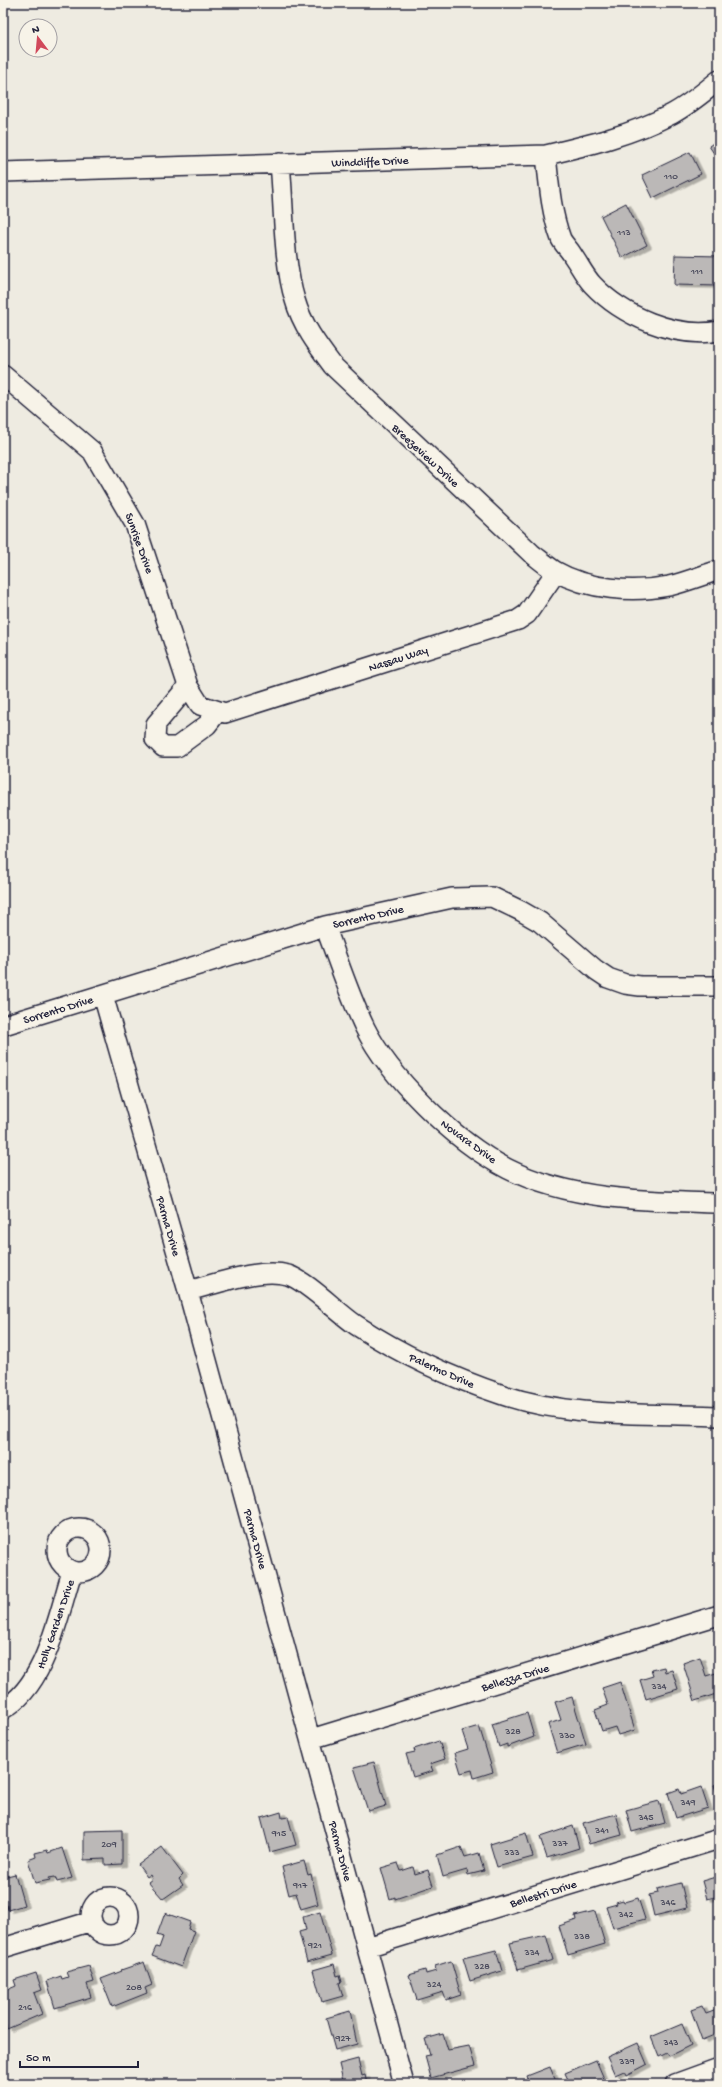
<svg xmlns="http://www.w3.org/2000/svg" width="722" height="2087" font-family="'Gochi Hand',sans-serif">
<style>
.building{fill:#bbb8b7;stroke:#22223b;filter:url(#shadow)}
.lines{fill:none;stroke-linecap:round;stroke-linejoin:round}
.street-casing{stroke:#22223b;stroke-width:22}
.street{stroke:#f7f3e8;stroke-width:19}
.labels{text-anchor:middle;stroke-width:3.5;stroke-linejoin:round;paint-order:stroke}
.number-label{font-size:10px;fill:#48485a}
.street-label{font-size:12px;fill:#22223b;stroke:#f7f3e8}
</style>
<defs>
<filter id="shadow"><feDropShadow dx="4.5" dy="2.5" stdDeviation="0" flood-color="#0004"/></filter>
</defs>
<rect width="100%" height="100%" fill="#eeebe1"/>
<filter id="ink" filterUnits="userSpaceOnUse"><feTurbulence type="fractalNoise" baseFrequency=".025" numOctaves="2"/><feDisplacementMap in="SourceGraphic" scale="8" xChannelSelector="R" yChannelSelector="G"/><feConvolveMatrix kernelMatrix="1 2 1 2 8 2 1 2 1" color-interpolation-filters="sRGB"/></filter>
<g filter="url(#ink)">
<path class="building" d="M719,139V161L709,146Z
M690,152L701,174L653,198L642,175Z
M626,203L647,245L622,258L601,216Z
M675,255L719,256V286L674,285Z
M700,1657L706,1676L719,1672V1693L695,1701L683,1663Z
M664,1667L665,1672L672,1670L678,1689L646,1699L640,1680L653,1676L651,1670Z
M620,1682L635,1730L618,1735L615,1727L602,1731L595,1710L608,1705L602,1688Z
M572,1697L586,1744L557,1753L548,1724L561,1720L555,1702Z
M527,1713L534,1737L507,1747V1744L499,1747L492,1724Z
M479,1726L493,1772L474,1778L472,1770L461,1773L455,1753L468,1749L462,1731Z
M439,1741L445,1759L430,1764L433,1771L413,1777L406,1754L415,1752L414,1749Z
M374,1762L386,1806L368,1811L354,1767Z
M719,1783V1801L714,1785Z
M701,1787L708,1808L676,1818L668,1793L679,1789L681,1794Z
M659,1801L665,1823L632,1832L626,1810Z
M281,1812L282,1818L288,1817L296,1845L270,1852L261,1818Z
M616,1814L622,1835L589,1844L583,1823Z
M573,1826L579,1848L547,1858L540,1837Z
M122,1830V1864L105,1865V1859L84,1860V1831Z
M526,1833L533,1857L497,1867L490,1844Z
M162,1847L183,1875L179,1879L183,1885L163,1899L148,1882L152,1879L150,1875L147,1877L138,1865Z
M461,1847L465,1857L479,1853L484,1871L468,1875L467,1870L443,1877L437,1855Z
M62,1848L72,1878L57,1882L55,1877L49,1878L50,1880L35,1883L28,1860L36,1857L35,1853L47,1850L48,1853Z
M304,1861L308,1875L311,1874L318,1904L301,1909L296,1893L289,1895L282,1867Z
M398,1863L401,1871L413,1867L415,1874L428,1870L433,1886L395,1899V1897L390,1899L381,1868Z
M718,1873H719V1896L707,1899L702,1881L719,1876Z
M15,1874L24,1905L8,1910L7,1905L3,1906V1877Z
M681,1883L687,1908L654,1916L649,1895L658,1893L657,1889Z
M638,1898L645,1919L613,1928L606,1907L617,1904L616,1902L623,1900L624,1902Z
M595,1911L605,1944L568,1955L559,1926L576,1920L575,1916Z
M320,1912L332,1955L307,1962L299,1932L306,1930L303,1917Z
M165,1913L190,1922L188,1929L194,1931L181,1967L152,1956L156,1947L159,1948L163,1937L157,1935Z
M546,1935L553,1960L518,1970L510,1943Z
M496,1950L502,1971L470,1981L463,1958Z
M451,1961L461,1995L446,2000L443,1992L417,2000L409,1975L425,1970L426,1974L436,1971L435,1966Z
M144,1962L152,1985L145,1988L147,1993L112,2007L101,1979L122,1971L121,1970Z
M334,1964L337,1976L340,1975L342,1982L339,1983L343,1996L322,2002L313,1970Z
M89,1966L94,1982L87,1984L91,1997L55,2008L47,1981L61,1976L62,1979L68,1977L66,1972Z
M36,1973L42,1990L34,1993L42,2014L7,2029L3,2017V1988L8,1986L9,1989L16,1986L14,1980Z
M702,2006L706,2014L719,2009V2033L702,2040L691,2010Z
M350,2011L357,2044L335,2050L326,2018Z
M682,2024L691,2045L669,2056L667,2053L659,2057L651,2037Z
M443,2034L448,2050L469,2046L475,2066L431,2078L425,2056L430,2055L425,2039Z
M638,2043L647,2064L626,2075L624,2071L615,2075L607,2057Z
M358,2059L362,2076L365,2075L367,2084H332L343,2081L339,2064Z
M596,2060L605,2081L599,2084H570L565,2073Z
M550,2067L557,2084H530L527,2076Z"/>
<g class="lines">
<defs>
<path id="street" d="M546,155C549,184 551,212 561,239C564,245 570,250 573,256C580,266 584,275 592,284C622,316 675,339 719,331
M280,163C284,204 283,262 295,300C302,325 318,346 333,366L531,553C539,559 547,566 555,571C588,590 633,593 669,586C686,582 703,575 719,570
M3,172L546,155C589,145 631,135 672,114C689,105 704,92 719,80
M3,375L92,451L135,524L188,686L200,705L225,713L518,620L527,614L556,572
M188,686L156,724L155,739L163,747H177L207,725L218,711
M325,926C338,960 349,995 365,1028C379,1056 402,1083 424,1105C448,1129 477,1153 508,1169C572,1201 649,1201 719,1203
M103,995L188,1291L404,2084
M4,1025L325,926L452,898L492,897L521,911L540,922L596,970L608,978L625,984L640,986H719
M188,1291C216,1284 260,1267 288,1275C307,1281 338,1313 356,1325C402,1355 452,1378 503,1395C571,1418 648,1413 719,1416
M57 1550a22 22 0 1 1 44 0a22 22 0 1 1-44 0Z
M3,1709C46,1686 58,1615 72,1572
M311,1739L719,1615
M91 1916a19 19 0 1 1 38 0a19 19 0 1 1-38 0Z
M367,1947L719,1839
M3,1948L92,1921
M675,2084L719,2068"/>
</defs>
<use href="#street" class="street-casing"/>
<use href="#street" class="street"/>
</g>
</g>
<g class="labels">
<g class="number-label">
<text x="671" y="179">110</text>
<text x="624" y="235">113</text>
<text x="697" y="274">111</text>
<text x="659" y="1689">334</text>
<text x="513" y="1734">328</text>
<text x="567" y="1738">330</text>
<text x="688" y="1805">349</text>
<text x="646" y="1820">345</text>
<text x="602" y="1833">341</text>
<text x="279" y="1836">915</text>
<text x="560" y="1846">337</text>
<text x="109" y="1847">209</text>
<text x="512" y="1855">333</text>
<text x="300" y="1888">917</text>
<text x="668" y="1905">346</text>
<text x="626" y="1917">342</text>
<text x="582" y="1939">338</text>
<text x="315" y="1948">921</text>
<text x="532" y="1955">334</text>
<text x="482" y="1969">328</text>
<text x="434" y="1987">324</text>
<text x="134" y="1990">208</text>
<text x="25" y="2010">216</text>
<text x="343" y="2041">927</text>
<text x="671" y="2045">343</text>
<text x="627" y="2064">339</text>
</g>
<g class="street-label">
<text transform="translate(370 161) rotate(-2)" y="4">Windcliffe Drive</text>
<text transform="translate(426 455) rotate(43)" y="4">Breezeview Drive</text>
<text transform="translate(140 543) rotate(70)" y="4">Sunrise Drive</text>
<text transform="translate(398 658) rotate(-18)" y="4">Nassau Way</text>
<text transform="translate(368 916) rotate(-13)" y="4">Sorrento Drive</text>
<text transform="translate(58 1009) rotate(-17)" y="4">Sorrento Drive</text>
<text transform="translate(469 1141) rotate(36)" y="4">Novara Drive</text>
<text transform="translate(169 1226) rotate(74)" y="4">Parma Drive</text>
<text transform="translate(442 1370) rotate(24)" y="4">Palermo Drive</text>
<text transform="translate(256 1539) rotate(75)" y="4">Parma Drive</text>
<text transform="translate(55 1624) rotate(-71)" y="4">Holly Garden Drive</text>
<text transform="translate(515 1677) rotate(-17)" y="4">Bellezza Drive</text>
<text transform="translate(341 1851) rotate(75)" y="4">Parma Drive</text>
<text transform="translate(543 1893) rotate(-17)" y="4">Bellestri Drive</text>
</g>
</g>
<rect width="722" height="2087" fill="none" stroke="#f7f3e8" stroke-width="16"/>
<rect x="8" y="8" width="706" height="2071" fill="none" stroke="#22223b" stroke-width="1.5" filter="url(#ink)"/>
<g transform="translate(38 38) rotate(344)"><circle r="19" fill="#f7f3e8" stroke="#a29fa3"/>
<path d="M0-3L7 15L0 10L-7 15Z" fill="#d1495b"/>
<text y="-6" font-size="11" font-weight="bold" text-anchor="middle" fill="#22223b">N</text>
</g>
<path d="M20 2061v6h118v-6" fill="none" stroke="#22223b" stroke-width="2"/>
<text x="26" y="2061" font-size="12" fill="#22223b" stroke="#f7f3e8" stroke-width="3" paint-order="stroke">50 m</text>
</svg>
